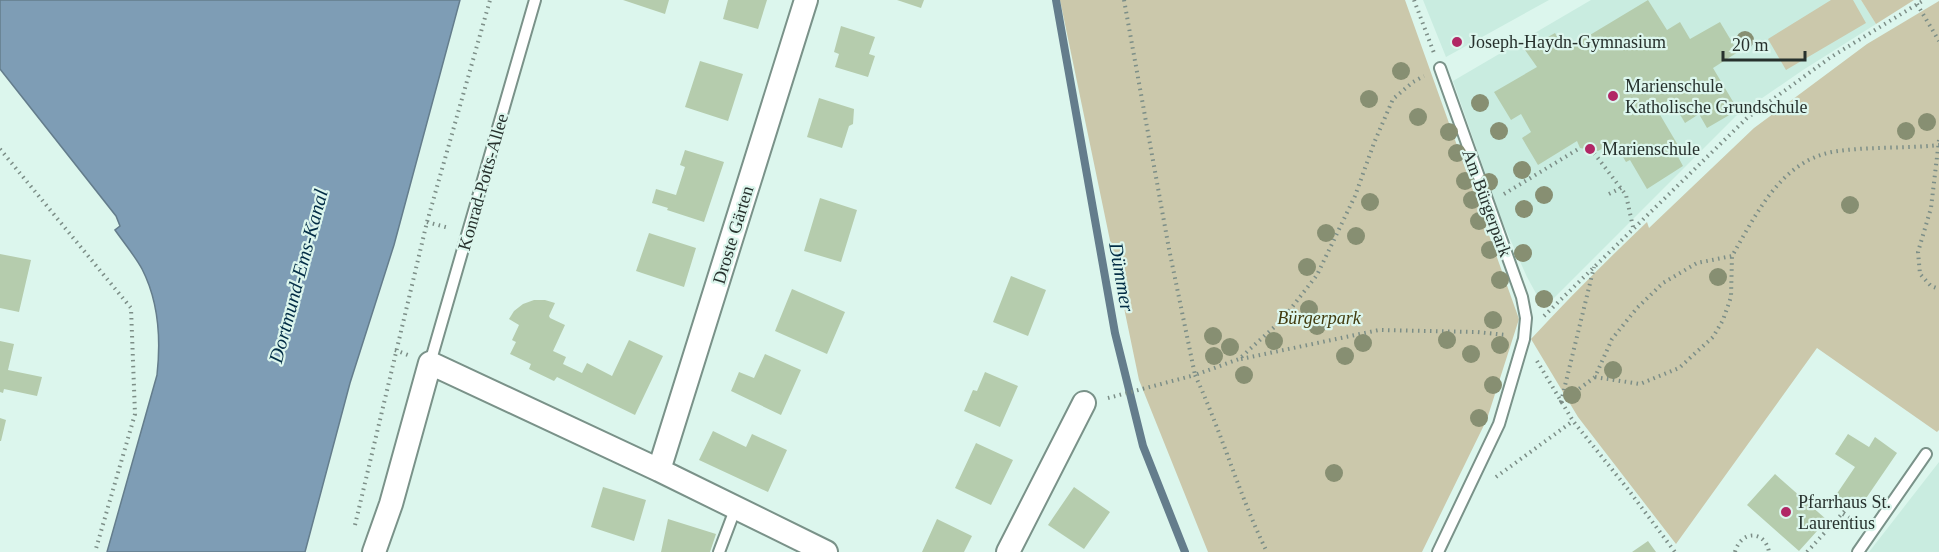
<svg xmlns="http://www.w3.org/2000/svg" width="1939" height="552" font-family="Georgia,serif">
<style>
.built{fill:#c9ece0}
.green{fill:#cbc8ab}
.water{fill:#7e9db5;stroke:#647d8c;stroke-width:1.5}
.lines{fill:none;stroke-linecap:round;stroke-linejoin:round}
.stream{stroke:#647d8c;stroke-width:8}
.building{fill:#b5ccad}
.lane-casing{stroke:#7a9289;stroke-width:14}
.street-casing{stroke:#7a9289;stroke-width:26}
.path{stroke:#7c8e87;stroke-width:4;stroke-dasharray:1.5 4.5;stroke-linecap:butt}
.lane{stroke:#fff;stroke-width:10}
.street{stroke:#fff;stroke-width:22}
.tree{fill:#878f72}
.poi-dot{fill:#b12765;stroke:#dcf6ed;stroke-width:2}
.labels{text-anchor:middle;stroke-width:4.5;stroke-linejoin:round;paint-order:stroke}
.poi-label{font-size:18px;fill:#27312d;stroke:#dcf6ed;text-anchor:start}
.street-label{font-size:18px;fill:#27312d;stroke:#dcf6ed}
.park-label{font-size:18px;font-style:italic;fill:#413b0e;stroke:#dcf6ed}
.water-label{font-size:20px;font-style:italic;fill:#022c45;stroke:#dcf6ed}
</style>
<rect width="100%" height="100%" fill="#dcf6ed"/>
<path class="built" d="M1423,0H1549L1446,57Z
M1591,0H1861L1876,24L1803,70L1736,116L1544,308L1527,277L1502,221L1453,81Z
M1939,462V552H1869Z"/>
<path class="green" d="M1060,0H1405L1519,319L1487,419L1422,552H1208L1139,380Z
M1831,0H1853L1866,23L1786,70L1768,39Z
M1861,0H1914L1876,24Z
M1939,1V430L1937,432L1817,348L1676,544L1578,417L1531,339C1568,299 1607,260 1647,222L1649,228L1754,128L1867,44Z"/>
<path class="water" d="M0,0H460L394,245L350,383L305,552H107L157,375C161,339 159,302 142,269C135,256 124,243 115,230L120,226L116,216L0,69Z"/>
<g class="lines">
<path class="stream" d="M1056,0L1115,333L1143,446L1185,552"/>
</g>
<path class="building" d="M623,0H669L665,14Z
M728,0H767L758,29L723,19Z
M897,0H924L921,8Z
M1648,0L1667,30L1680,22L1690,39L1720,22L1738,52L1713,68L1738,110L1707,128L1699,114L1685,123L1671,99L1656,108L1682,152L1677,155L1683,166L1647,189L1630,160L1626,162L1614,142L1598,151L1580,148L1577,141L1538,165L1522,138L1531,132L1521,114L1511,120L1494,92L1537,67L1525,50L1555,33L1565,50Z
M841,26L875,37L869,54L875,56L868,77L835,67L839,54L834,52Z
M700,61L743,74L728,121L685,107Z
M819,98L854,109L853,124L849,126L842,148L807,137Z
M685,150L724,162L704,222L667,210L668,208L652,203L656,189L676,195L685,167L680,165Z
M820,198L857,210L841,262L804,251Z
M649,233L696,248L684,287L636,271Z
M0,254L31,260L19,312L0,308Z
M1011,276L1046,290L1028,336L993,322Z
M792,289L845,312L827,354L775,331Z
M534,300H545L555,303L549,316L550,318L565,325L553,351L566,357L563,364L582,373L587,363L612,376L629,340L663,356L635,415L557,377L554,381L529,369L531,364L510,354L516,342L512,340L519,325L509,319L514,311L523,304Z
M0,341L14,344L8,370L42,377L37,396L4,389L3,393L0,392Z
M765,354L801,370L781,415L731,391L739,372L754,378Z
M985,372L1018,386L1000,427L964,411L973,390L977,391Z
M0,418L6,420L1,441H0Z
M713,431L746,447L752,434L787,450L768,492L699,460Z
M1848,434L1869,447L1875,437L1897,453L1858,510L1836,495L1855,467L1835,454Z
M976,443L1013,460L991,505L955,488Z
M1775,474L1827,520L1799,551L1747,505Z
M603,487L646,500L634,541L591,527Z
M1074,487L1110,512L1084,549L1048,525Z
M668,519L716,534L710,552H661Z
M937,519L972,536L964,552H922Z
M1648,541L1656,552H1632Z"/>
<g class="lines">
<defs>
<path id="lane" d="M430,363L535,0
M719,552L736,507
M1438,552L1499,424L1524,339L1526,318L1522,297L1440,68
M1858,552L1926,454"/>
<path id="street" d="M806,0L659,470L826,552
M374,552L391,504L430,363L659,470
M1008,552L1084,403"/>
</defs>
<use href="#lane" class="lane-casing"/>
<use href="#street" class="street-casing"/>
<path class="path" d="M1124,0L1169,249L1195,375L1239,359L1282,320L1317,275L1355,196L1374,143L1393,99L1413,82L1424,76
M1414,0L1434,53
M1917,4L1939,41
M1939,140L1931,208L1918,252L1920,274L1931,286L1939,289
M0,149L131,308L135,414L95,552
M1594,153L1626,195L1633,227
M1504,194L1580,148
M1609,194L1621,188
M427,222L449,228
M1544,316L1747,118L1831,57L1924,0
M395,350L408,355
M1241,359L1379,330L1477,332L1506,335
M1537,361L1573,421L1627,488L1675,552
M1595,377L1640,384L1679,368L1713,337L1723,320L1731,297L1732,256
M1108,398L1195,375C1222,433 1239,495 1267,552
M1561,402L1594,267
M1560,403L1595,377L1612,339L1637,308L1663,283L1697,263L1732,256C1756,215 1780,162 1832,152C1867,146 1904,149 1939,145
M1496,477L1573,421
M1843,514L1856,522
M355,525L427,222L490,0
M1735,552C1741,530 1765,530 1769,552
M1807,552L1850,505"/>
<use href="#lane" class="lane"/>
<use href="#street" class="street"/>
</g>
<g class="tree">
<circle cx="1745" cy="40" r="9"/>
<circle cx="1401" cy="71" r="9"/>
<circle cx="1369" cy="99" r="9"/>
<circle cx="1480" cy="103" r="9"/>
<circle cx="1418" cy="117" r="9"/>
<circle cx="1927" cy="122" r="9"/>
<circle cx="1499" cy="131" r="9"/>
<circle cx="1906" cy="131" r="9"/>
<circle cx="1449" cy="132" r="9"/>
<circle cx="1457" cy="153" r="9"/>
<circle cx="1522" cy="170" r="9"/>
<circle cx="1465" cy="181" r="9"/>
<circle cx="1489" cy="182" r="9"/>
<circle cx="1544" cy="195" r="9"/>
<circle cx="1472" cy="200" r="9"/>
<circle cx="1370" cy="202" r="9"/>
<circle cx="1850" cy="205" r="9"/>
<circle cx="1524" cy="209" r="9"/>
<circle cx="1479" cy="221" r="9"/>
<circle cx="1326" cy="233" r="9"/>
<circle cx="1356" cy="236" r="9"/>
<circle cx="1490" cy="250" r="9"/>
<circle cx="1523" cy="253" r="9"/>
<circle cx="1307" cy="267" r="9"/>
<circle cx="1718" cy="277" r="9"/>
<circle cx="1500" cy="280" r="9"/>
<circle cx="1544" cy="299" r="9"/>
<circle cx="1309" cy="309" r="9"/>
<circle cx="1493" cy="320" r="9"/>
<circle cx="1317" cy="326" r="9"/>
<circle cx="1213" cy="336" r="9"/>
<circle cx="1447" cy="340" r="9"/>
<circle cx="1274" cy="341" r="9"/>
<circle cx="1363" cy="343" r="9"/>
<circle cx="1500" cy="345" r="9"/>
<circle cx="1230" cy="347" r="9"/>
<circle cx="1471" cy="354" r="9"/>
<circle cx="1214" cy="356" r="9"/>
<circle cx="1345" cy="356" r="9"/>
<circle cx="1613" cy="370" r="9"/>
<circle cx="1244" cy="375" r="9"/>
<circle cx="1493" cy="385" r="9"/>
<circle cx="1572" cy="395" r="9"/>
<circle cx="1479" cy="418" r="9"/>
<circle cx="1334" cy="473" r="9"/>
</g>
<g class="poi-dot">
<circle cx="1457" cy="42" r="6"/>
<circle cx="1613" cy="96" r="6"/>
<circle cx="1590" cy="149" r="6"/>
<circle cx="1786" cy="512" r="6"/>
</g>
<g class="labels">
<g class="poi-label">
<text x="1469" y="48">Joseph-Haydn-Gymnasium</text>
<text x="1625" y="92">Marienschule<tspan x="1625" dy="21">Katholische Grundschule</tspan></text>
<text x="1602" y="155">Marienschule</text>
<text x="1798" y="508">Pfarrhaus St.<tspan x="1798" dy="21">Laurentius</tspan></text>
</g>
<g class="street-label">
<text transform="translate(483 182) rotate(-74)" y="6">Konrad-Potts-Allee</text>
<text transform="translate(1487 203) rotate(70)" y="6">Am Bürgerpark</text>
<text transform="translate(733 235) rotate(-73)" y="6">Droste Gärten</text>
</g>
<g class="park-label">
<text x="1319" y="324">Bürgerpark</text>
</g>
<g class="water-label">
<text transform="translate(298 276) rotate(-75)" y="7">Dortmund-Ems-Kanal</text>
<text transform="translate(1122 277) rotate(80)" y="7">Dümmer</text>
</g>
</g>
<path d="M1723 51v9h82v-9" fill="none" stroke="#27312d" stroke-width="3"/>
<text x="1732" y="51" font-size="18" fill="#27312d" stroke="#dcf6ed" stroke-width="4.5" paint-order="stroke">20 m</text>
</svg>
